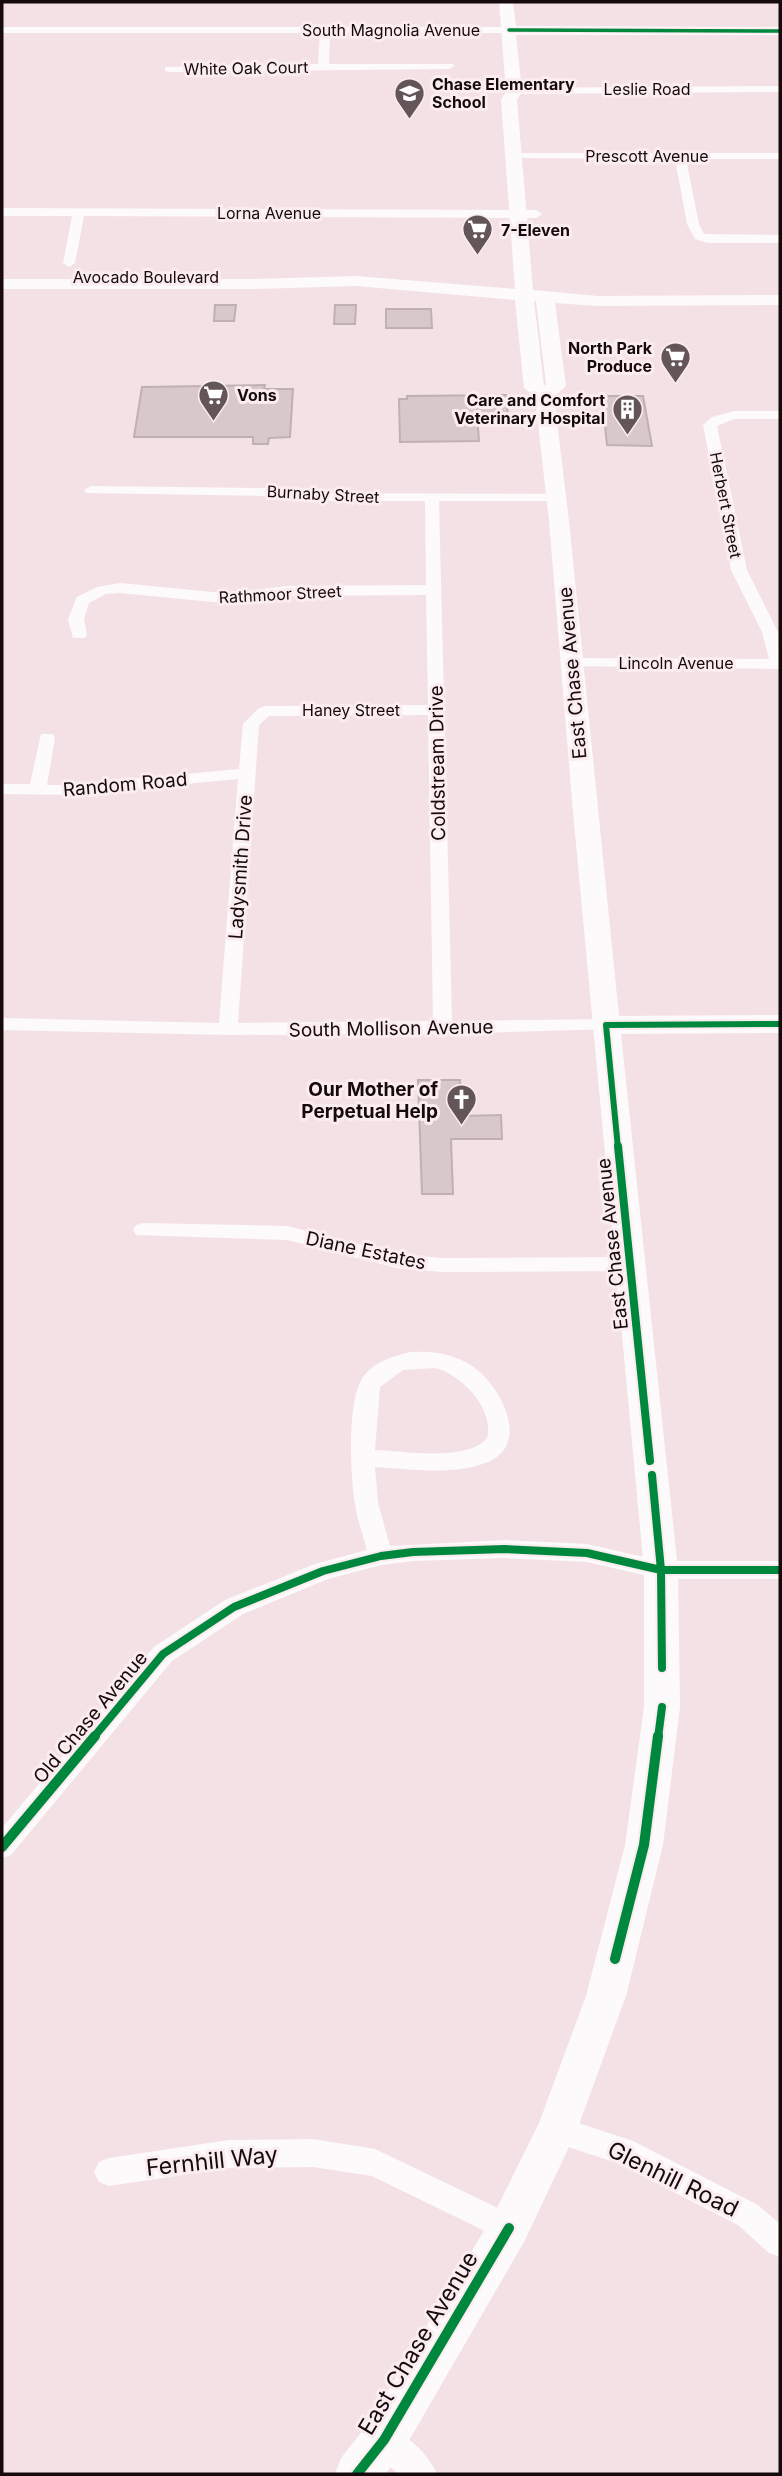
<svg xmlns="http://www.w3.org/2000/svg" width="782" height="2476" font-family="Inter,sans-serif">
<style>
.building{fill:#d8c8cb;stroke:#bfb0b3;stroke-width:2}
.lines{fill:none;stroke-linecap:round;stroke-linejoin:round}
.minor{fill:#fdfafb;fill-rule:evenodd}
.secondary{fill:#fdfafb;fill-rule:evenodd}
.cycleway-far3-casing{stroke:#fbecef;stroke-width:6}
.cycleway-far2-casing{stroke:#fbecef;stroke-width:10}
.cycleway-far1-casing{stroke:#fbecef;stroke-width:12}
.cycleway-casing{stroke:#fbecef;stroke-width:14}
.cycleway-far3{stroke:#00873e;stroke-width:3.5}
.cycleway-far2{stroke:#00873e;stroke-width:6}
.cycleway-far1{stroke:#00873e;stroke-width:8}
.cycleway{stroke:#00873e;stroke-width:10}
.labels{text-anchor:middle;stroke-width:6;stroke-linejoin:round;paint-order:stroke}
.far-street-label{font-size:16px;fill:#160a0d;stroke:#fbecef}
.far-poi-label{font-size:16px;font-weight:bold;fill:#160a0d;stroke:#fbecef;text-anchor:start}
.street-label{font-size:19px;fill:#160a0d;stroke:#fbecef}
.poi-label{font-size:19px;font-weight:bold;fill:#160a0d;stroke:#fbecef;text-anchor:end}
.near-street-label{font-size:23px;fill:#160a0d;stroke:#fbecef}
</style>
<rect width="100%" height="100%" fill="#f4e1e5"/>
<path class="building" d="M215,305H236L234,321H214Z
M335,305H356L355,324H334Z
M386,309H431L432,328H386Z
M265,385L264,389H293L290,437L269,438L268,444H253V437H134L142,387Z
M506,395L508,416H477L479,441L400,442L399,399H407V396Z
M602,396H643L652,446L607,445Z
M418,1080H460L462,1116L501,1115L502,1139H451L453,1194H422Z"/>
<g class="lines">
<path class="minor" d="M2,27H509L514,30L509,33H330L329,64H453L454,66L449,69L169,72L165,71V67L318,64L320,33H2Z
M780,86V92L514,94L508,91L514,88Z
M514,153H780V159H686L699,224L704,234L780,235V243H707L695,239L687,224L675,159L510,158L508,156Z
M2,208L536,210L542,214L536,218L84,216L75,263L69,267L63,263L72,216H2Z
M734,411H780V419H734L717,426L747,570L778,632L780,669L565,666L563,663L571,658L769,659L762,632L731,570L703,425L712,417Z
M91,486L266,488L314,493L561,494L563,497L561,500L556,501H439L452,1021L606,1019L613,1021L616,1025L613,1029L443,1034L228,1035L2,1030V1018L219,1023L238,779L69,795L2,794V784H30L41,734H53L55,738L47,785H69L239,769L243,724L259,708L265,706L428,705L426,595L288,596L223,603L120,593L106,594L89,603L84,619L87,635L85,638H73L68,619L77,597L97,587L120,583L223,593L288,586L426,585L425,501H314L266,496L86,493L84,490ZM428,715L433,1021L238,1023L259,725L269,716Z
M143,1223L287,1226L397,1254L442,1258L630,1257L638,1259L641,1264L638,1269L630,1271L442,1272L397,1268L287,1240L136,1235L133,1230L136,1225Z
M410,1352C430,1351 450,1353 467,1363C497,1378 534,1443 488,1462C454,1476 411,1469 375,1467L378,1503L390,1546L505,1540L587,1544L661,1561H780V1579H661L587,1562L505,1558L413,1561L381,1565L328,1579L243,1614L172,1661L11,1855L2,1858V1828L154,1647L225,1600L315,1564L367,1550C363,1535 357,1519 355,1504C350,1476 347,1399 363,1377C375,1361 392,1357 410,1352ZM435,1368C461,1374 495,1409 487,1438C468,1462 404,1451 375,1450L380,1387L403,1370Z
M557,2116L633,2141L758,2205L780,2224V2257L769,2253L738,2225L617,2163L547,2140L543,2130L547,2120Z
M313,2139L375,2149L519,2218L524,2228L519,2238L509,2242L499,2238L372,2176L313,2167L229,2168L109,2186L99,2182L94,2172L99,2162L109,2158L229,2140Z
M384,2424C404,2432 429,2454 437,2474H398L373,2451L368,2440L373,2429Z"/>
<path class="secondary" d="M499,2H513L516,26L780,27V35H516L522,91L517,100L533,290L598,296L780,295V305L598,306L555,303L566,386L554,397L569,521L619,1016L780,1015V1033L621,1034L678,1570L680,1707L663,1845L626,1996L577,2130L524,2242L400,2456L385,2474H335L341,2458L368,2424L494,2214L539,2123L586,1996L625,1845L644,1707V1570L573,812L549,521L535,397L524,388L515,300L356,286L255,289H2V279H255L356,276L515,289L501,100L506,91ZM534,301H536L546,384L544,386Z"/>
<defs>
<path id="cycleway-far3" d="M509,30L780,31"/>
<path id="cycleway-far2" d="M618,1148L606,1025L780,1024"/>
<path id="cycleway-far1" d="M618,1146L650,1461
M652,1475L661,1570L662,1668
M93,1738L163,1654L234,1607L323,1571L381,1556L413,1552L505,1549L587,1553L661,1570H780
M658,1738L662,1707"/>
<path id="cycleway" d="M2,1847L95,1736
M615,1959L644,1845L658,1736
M357,2474L384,2440L509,2228"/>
</defs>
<use href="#cycleway-far3" class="cycleway-far3-casing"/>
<use href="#cycleway-far2" class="cycleway-far2-casing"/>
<use href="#cycleway-far1" class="cycleway-far1-casing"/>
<use href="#cycleway" class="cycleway-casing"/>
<use href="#cycleway-far3" class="cycleway-far3"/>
<use href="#cycleway-far2" class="cycleway-far2"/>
<use href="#cycleway-far1" class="cycleway-far1"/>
<use href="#cycleway" class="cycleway"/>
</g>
<defs>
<symbol id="school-pin" viewBox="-11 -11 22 30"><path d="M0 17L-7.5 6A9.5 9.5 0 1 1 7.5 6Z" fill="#645559" stroke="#fbecef"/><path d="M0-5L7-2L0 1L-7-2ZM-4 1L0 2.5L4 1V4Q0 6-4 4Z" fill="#fff"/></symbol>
<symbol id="supermarket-pin" viewBox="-11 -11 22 30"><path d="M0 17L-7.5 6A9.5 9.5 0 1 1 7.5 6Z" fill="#645559" stroke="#fbecef"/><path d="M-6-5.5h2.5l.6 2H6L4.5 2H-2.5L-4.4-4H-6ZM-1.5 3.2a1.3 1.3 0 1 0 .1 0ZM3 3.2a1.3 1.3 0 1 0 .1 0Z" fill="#fff"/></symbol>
<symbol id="building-pin" viewBox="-11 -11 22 30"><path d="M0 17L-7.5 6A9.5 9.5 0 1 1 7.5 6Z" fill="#645559" stroke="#fbecef"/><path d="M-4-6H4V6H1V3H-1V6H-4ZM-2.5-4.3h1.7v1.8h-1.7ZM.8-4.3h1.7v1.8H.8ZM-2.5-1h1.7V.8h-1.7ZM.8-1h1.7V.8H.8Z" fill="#fff"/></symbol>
<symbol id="church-pin" viewBox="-11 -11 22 30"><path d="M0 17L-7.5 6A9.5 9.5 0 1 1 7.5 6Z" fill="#645559" stroke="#fbecef"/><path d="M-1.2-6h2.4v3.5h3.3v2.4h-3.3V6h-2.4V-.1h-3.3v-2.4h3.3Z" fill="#fff"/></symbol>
</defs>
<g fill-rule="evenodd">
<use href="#school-pin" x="392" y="76" width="35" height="47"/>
<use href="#supermarket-pin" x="460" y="212" width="35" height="47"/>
<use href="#supermarket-pin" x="658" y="340" width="35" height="47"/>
<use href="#supermarket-pin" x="196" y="378" width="35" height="47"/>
<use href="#building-pin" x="610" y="392" width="35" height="47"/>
<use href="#church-pin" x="444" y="1082" width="35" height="47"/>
</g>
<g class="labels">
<g class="far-street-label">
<text x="391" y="36">South Magnolia Avenue</text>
<text transform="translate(246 68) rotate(-1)" y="6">White Oak Court</text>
<text x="647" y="95">Leslie Road</text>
<text x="647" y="162">Prescott Avenue</text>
<text x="269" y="219">Lorna Avenue</text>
<text x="146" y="283">Avocado Boulevard</text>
<text transform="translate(323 494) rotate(3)" y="6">Burnaby Street</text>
<text transform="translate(726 505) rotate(79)" y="6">Herbert Street</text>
<text transform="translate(280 594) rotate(-3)" y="6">Rathmoor Street</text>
<text x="676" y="669">Lincoln Avenue</text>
<text x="351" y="716">Haney Street</text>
</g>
<g class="far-poi-label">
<text x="432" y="90">Chase Elementary<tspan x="432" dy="18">School</tspan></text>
<text x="501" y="236">7-Eleven</text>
<text x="652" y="354" text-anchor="end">North Park<tspan x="652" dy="18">Produce</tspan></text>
<text x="237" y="401">Vons</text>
<text x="605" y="406" text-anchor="end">Care and Comfort<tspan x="605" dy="18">Veterinary Hospital</tspan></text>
</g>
<g class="street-label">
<text transform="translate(572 673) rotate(-95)" y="7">East Chase Avenue</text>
<text transform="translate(437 763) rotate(-91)" y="7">Coldstream Drive</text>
<text transform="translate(125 784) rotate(-5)" y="7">Random Road</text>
<text transform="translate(240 867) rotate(-86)" y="7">Ladysmith Drive</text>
<text transform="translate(391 1028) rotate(-1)" y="7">South Mollison Avenue</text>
<text transform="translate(612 1244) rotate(-96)" y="7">East Chase Avenue</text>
<text transform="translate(366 1250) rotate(12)" y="7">Diane Estates</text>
<text transform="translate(90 1717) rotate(-50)" y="7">Old Chase Avenue</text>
</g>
<g class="poi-label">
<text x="438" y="1096">Our Mother of<tspan x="438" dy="22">Perpetual Help</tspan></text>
</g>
<g class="near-street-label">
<text transform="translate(212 2161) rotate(-6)" y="8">Fernhill Way</text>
<text transform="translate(673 2179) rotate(26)" y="8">Glenhill Road</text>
<text transform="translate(418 2343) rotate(-59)" y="8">East Chase Avenue</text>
</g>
</g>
<rect width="782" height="2476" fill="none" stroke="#160a0d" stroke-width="7"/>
</svg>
